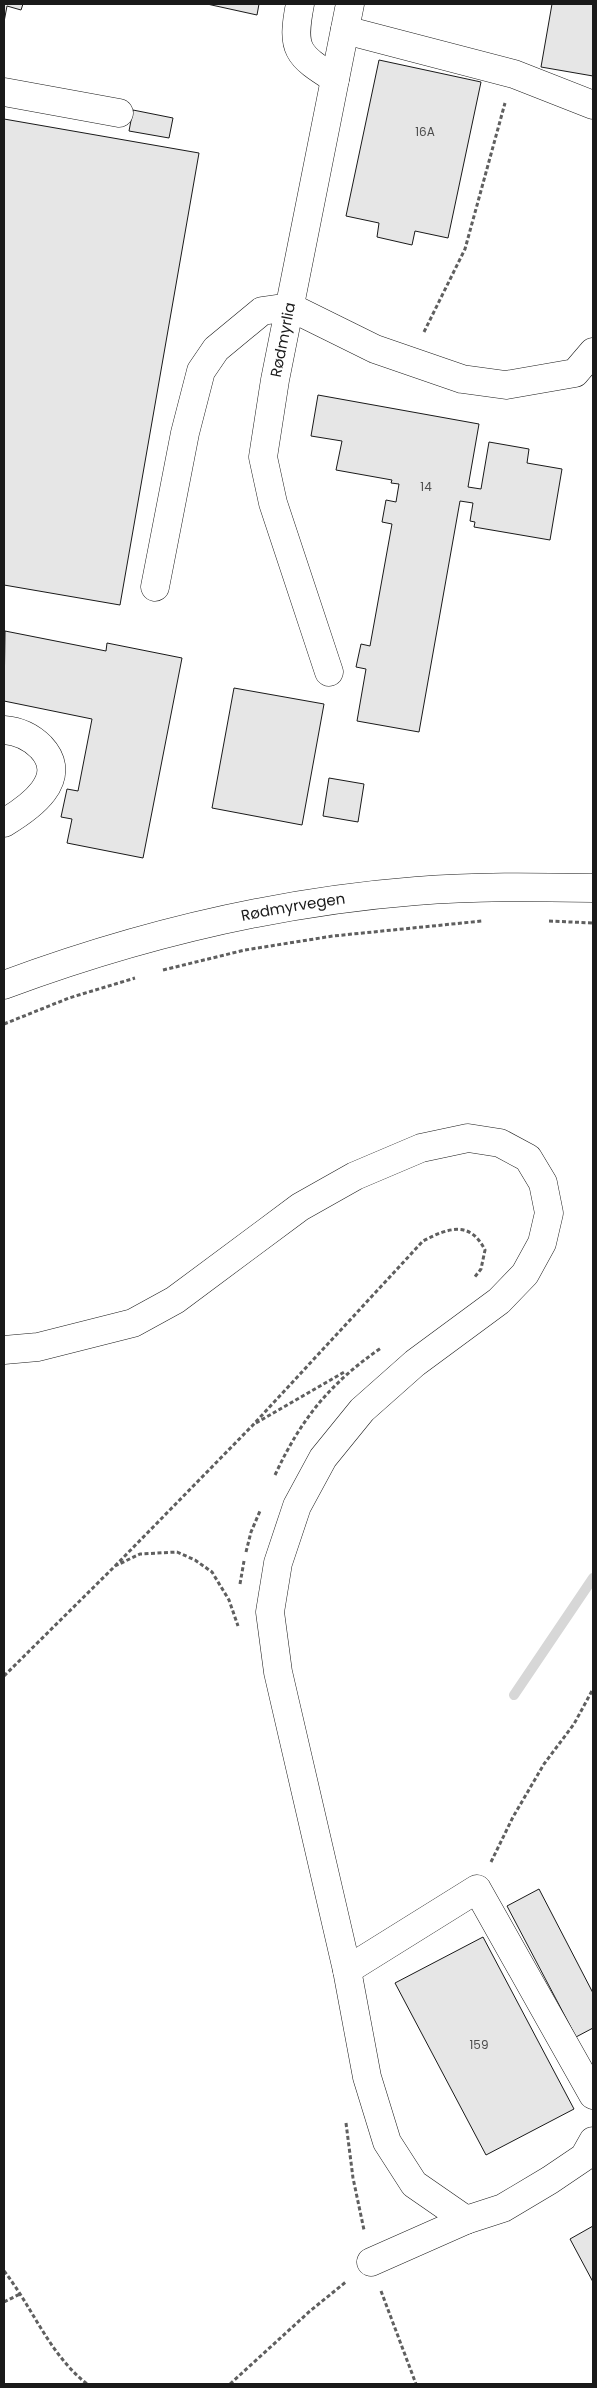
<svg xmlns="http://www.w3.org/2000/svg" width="597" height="2388" font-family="Poppins,sans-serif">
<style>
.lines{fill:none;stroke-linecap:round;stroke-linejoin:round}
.stream{stroke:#d7d7d7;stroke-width:10}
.building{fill:#e6e6e6;stroke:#1a1a1a}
.minor-casing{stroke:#1a1a1a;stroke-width:29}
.path{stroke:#5f5f5f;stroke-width:3;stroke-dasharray:4 2.5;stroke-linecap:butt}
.minor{stroke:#fff;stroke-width:28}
.labels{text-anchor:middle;stroke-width:4;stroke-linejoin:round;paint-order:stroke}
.number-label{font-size:12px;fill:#4d4d4d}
.street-label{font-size:15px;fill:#1a1a1a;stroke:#fff}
</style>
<rect width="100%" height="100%" fill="#fff"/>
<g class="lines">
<path class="stream" d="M514,1695L593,1578"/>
</g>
<path class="building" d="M4,4H23L21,10L7,6L4,22Z
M207,4H259L257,15Z
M552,4H593V76L541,67Z
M379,60L481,82L448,238L415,231L412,245L377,237L379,223L346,216Z
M133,110L173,118L169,138L129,131Z
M4,119L199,153L120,605L4,585Z
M318,395L479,424L468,487L481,489L489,442L529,449L527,463L562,469L550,540L474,527L475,522L470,521L473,503L460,501L419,732L357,721L366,669L356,667L361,644L370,646L392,524L382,522L386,500L396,502L399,484L391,483L392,480L336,470L342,441L311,436Z
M5,631L106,651L107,643L182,658L143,858L67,843L72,819L61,817L67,789L78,791L92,719L4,701Z
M234,688L324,704L302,825L212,808Z
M329,778L364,784L358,822L323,816Z
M539,1889L593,1993V2028L576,2037L507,1906Z
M483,1937L574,2109L486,2155L395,1983Z
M593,2226V2282L570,2239Z"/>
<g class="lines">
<defs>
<g id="minor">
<path d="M300,4C291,50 297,55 335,79"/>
<path d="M345,30L514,74L593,105"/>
<path d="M4,92L119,113"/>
<path d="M155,587L185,433L201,371L216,349L262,311L290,307L375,349L462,379L506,385L575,373L593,352"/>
<path id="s1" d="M329,672L273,503L263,457L275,380L350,4"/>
<path d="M4,730C18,731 31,737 41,747C71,779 29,808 4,823"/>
<path id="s2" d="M4,985C136,936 275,902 416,891C475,886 534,887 593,888"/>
<path d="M4,1350L38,1347L133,1323L175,1300L300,1207L355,1176L421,1148L468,1138L500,1143L528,1158L543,1183L549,1213L542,1243L525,1274L499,1301L415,1363L362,1410L323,1458L297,1506L278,1563L270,1612L278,1672L347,1970L367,2077L387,2142L414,2184L466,2220L371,2262"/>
<path d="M347,1970L477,1889L593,2095"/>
<path d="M466,2220L503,2208L550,2180L584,2157L593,2141"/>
</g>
</defs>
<use href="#minor" class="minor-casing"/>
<path class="path" d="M424,332L465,249L505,103
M549,921L593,923
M163,970L245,950L333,936L482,921
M4,1024L69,998L135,978
M256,1423L346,1371
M275,1475C301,1419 330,1383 381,1348
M246,1552L251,1532L260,1511
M115,1566L252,1426L423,1241C448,1228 470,1220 485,1250L481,1269L474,1278
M240,1584L244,1561
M4,1676L115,1566L140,1554L177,1552L195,1560L212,1572L229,1600L238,1626
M491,1862L513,1817L544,1764L574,1724L593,1689
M346,2123L353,2178L364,2230
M4,2271C33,2308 49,2354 87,2384
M381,2291L416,2384
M4,2302L20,2294
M230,2384L310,2311L347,2281"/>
<use href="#minor" class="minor"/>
</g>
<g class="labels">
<g class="number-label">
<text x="425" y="136">16A</text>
<text x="426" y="491">14</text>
<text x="479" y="2049">159</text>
</g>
<g class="street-label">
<text dy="5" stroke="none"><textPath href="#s1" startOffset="344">Rødmyrlia</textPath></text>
<text dy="5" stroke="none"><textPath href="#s2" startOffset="300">Rødmyrvegen</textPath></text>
</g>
</g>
<rect width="597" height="2388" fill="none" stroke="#1a1a1a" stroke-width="10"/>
</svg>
